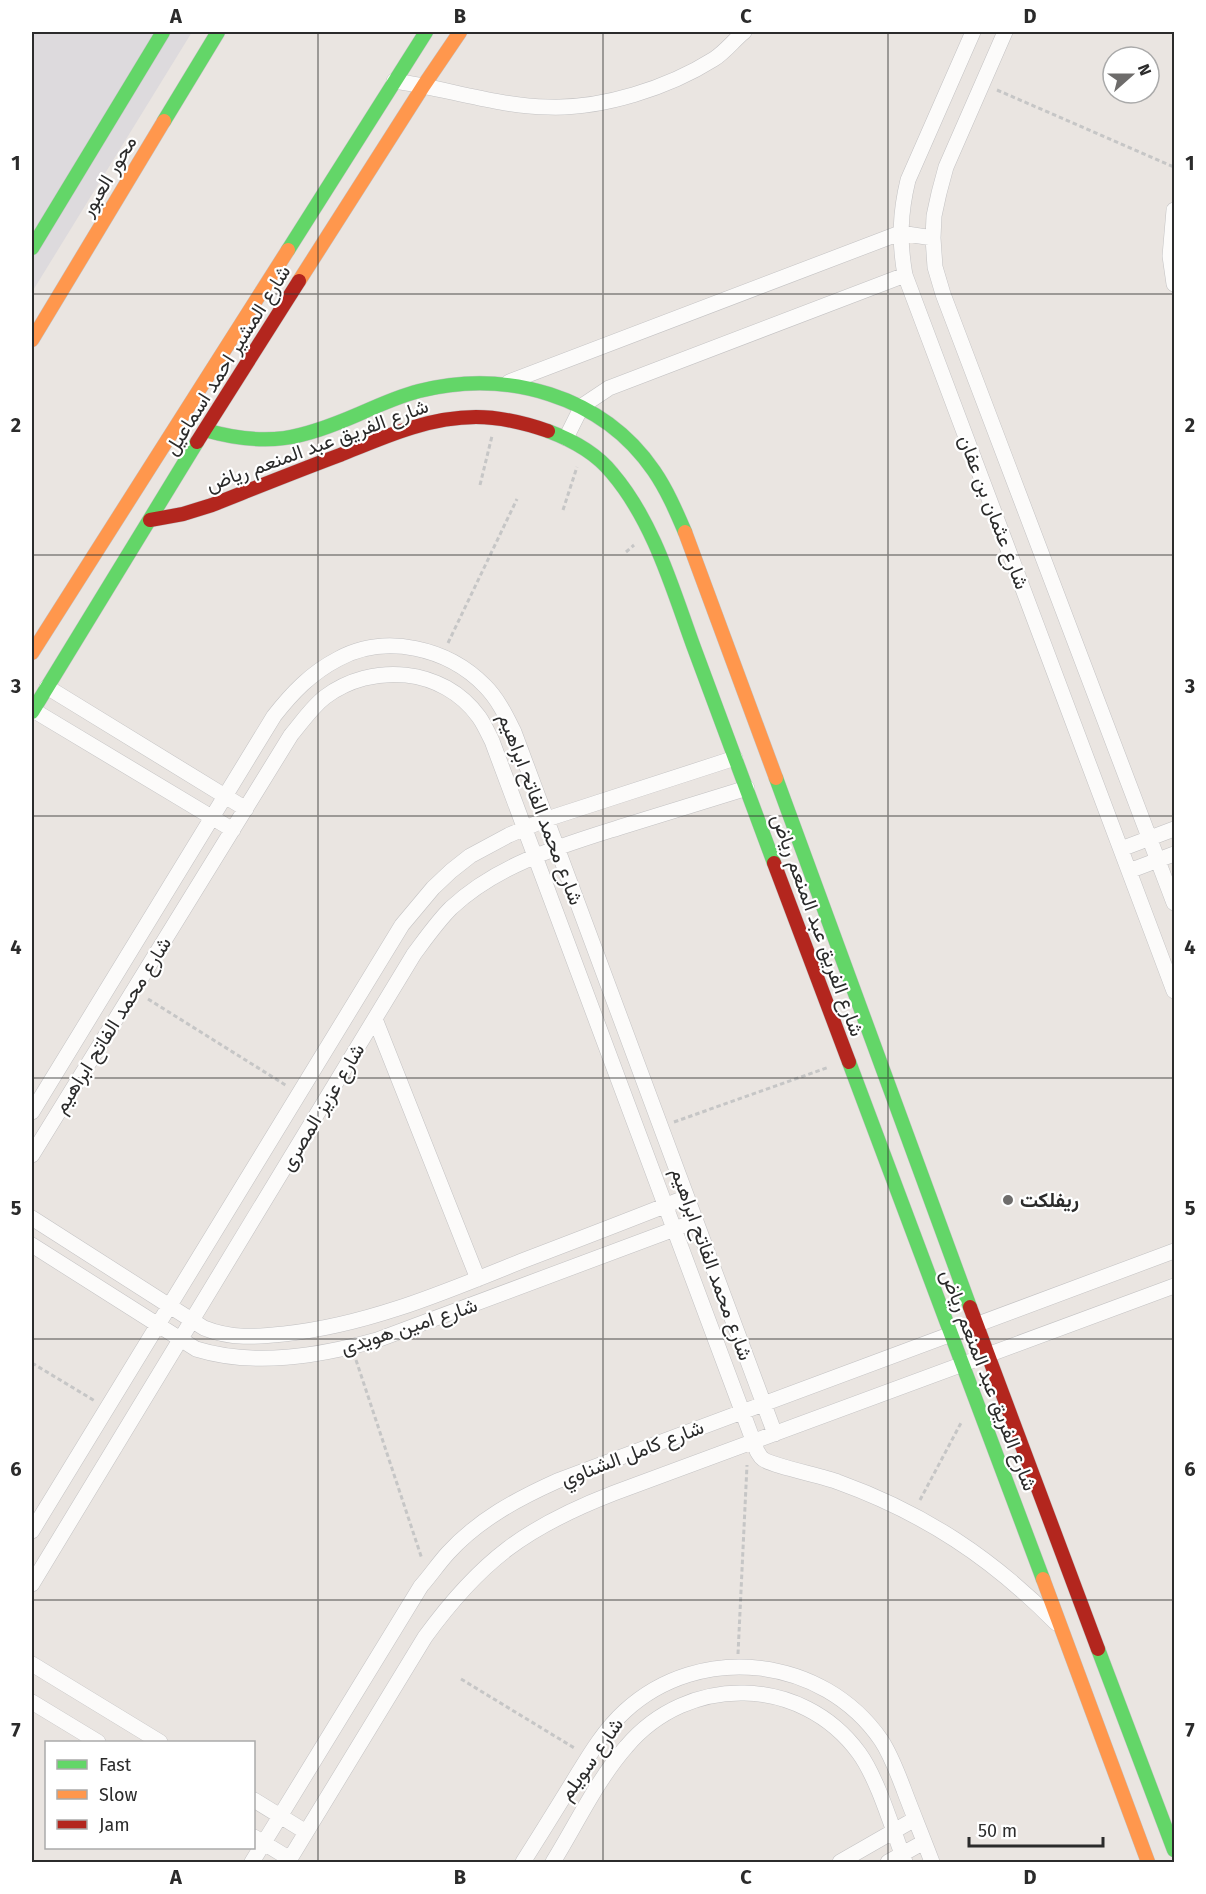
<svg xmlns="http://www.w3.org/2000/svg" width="1206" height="1894" font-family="'Fira Sans',Vazirmatn,sans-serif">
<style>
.industrial{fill:#dddadd}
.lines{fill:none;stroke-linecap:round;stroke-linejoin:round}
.street-casing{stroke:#c3c2c3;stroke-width:16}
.fast-casing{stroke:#c3c2c3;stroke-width:15}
.slow-casing{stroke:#c3c2c3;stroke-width:15}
.jam-casing{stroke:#c3c2c3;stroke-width:15}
.path{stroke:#c6c6c6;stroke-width:3;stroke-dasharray:4.5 3;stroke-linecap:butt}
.street{stroke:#fcfbfa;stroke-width:15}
.fast{stroke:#63d668;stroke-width:14}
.slow{stroke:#ff974d;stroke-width:14}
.jam{stroke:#b3261e;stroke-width:14}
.grid{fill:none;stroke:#2b2b2b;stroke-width:1.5;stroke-opacity:0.55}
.poi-dot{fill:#6e6c6b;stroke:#fff;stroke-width:2}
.labels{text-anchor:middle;stroke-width:4.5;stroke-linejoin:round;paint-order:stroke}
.street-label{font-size:20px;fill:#2b2b2b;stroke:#fff}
.poi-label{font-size:20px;font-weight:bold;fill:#2b2b2b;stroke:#fff;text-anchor:start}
.neatline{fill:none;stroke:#2b2b2b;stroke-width:2}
.grid-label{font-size:20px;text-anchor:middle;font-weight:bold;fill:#2b2b2b}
</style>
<rect width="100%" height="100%" fill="#eae5e1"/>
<path class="industrial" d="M32,32H192L32,292Z"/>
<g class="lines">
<defs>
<path id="street" d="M973,32L908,180C900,213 899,241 905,275L1174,991
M1005,32L946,167L939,193L934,216L933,238L935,267L943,294L1174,903
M394,81C445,88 496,106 548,107C602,109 668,88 714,59C725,52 734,40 744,32
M1174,210L1170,256L1174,284
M509,382L900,233L933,238
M566,438L582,406L609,388L905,275
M47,687L246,809
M33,710L233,830
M1121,849L1174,829
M1129,871L1174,854
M375,1019L478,1279
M32,1112L274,716C292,693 311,673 338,659C386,633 448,648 485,686C498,699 506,716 514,732L775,1434
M32,1155L291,735C302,722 312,707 325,697C372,662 443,667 479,717C484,724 488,733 492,741L757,1451C759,1454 760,1457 763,1459C772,1466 823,1476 838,1482C924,1513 992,1558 1056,1623
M32,1218L204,1328C231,1339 256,1337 284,1334C368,1325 445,1292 522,1261C577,1240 632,1219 687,1197
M32,1245L196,1349C254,1367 319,1356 377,1340L696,1221
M32,1531L402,925L433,888L451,871L470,856L509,835L547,819L735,758
M32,1584L414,954C426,938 437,922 451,908C499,863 564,845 624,826C665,813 706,801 747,788
M32,1664L160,1742
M32,1702L98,1742
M254,1800L306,1832
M254,1837L290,1859
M252,1862L421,1586C430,1576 438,1564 448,1553C478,1520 517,1499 557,1481L1174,1251
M288,1862L425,1637C481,1560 526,1527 614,1493L1174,1286
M523,1862C539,1837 555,1811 571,1785C587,1759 602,1732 625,1711C700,1642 823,1656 881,1740C891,1755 898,1774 904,1790C913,1814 923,1838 932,1862
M553,1862C576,1825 597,1780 626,1747C688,1673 802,1675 859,1753C878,1779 893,1831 905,1862
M840,1862L915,1819
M888,1862L924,1842"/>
<path id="fast" d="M164,121L218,32
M32,248L163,32
M288,250L426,32
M205,430C268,448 301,439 359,414C379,405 399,396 419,391C506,369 602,395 654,471C667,490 676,511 685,532
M548,431C572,440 596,453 612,473C653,521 672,587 693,645C720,718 747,790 774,863
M32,712L197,442
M776,778L970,1307
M849,1062L1043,1579
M1098,1649L1174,1850"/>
<path id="slow" d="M299,281L424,85L460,32
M32,340L164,121
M685,532L776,778
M32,653L288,250
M1043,1579L1148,1862"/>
<path id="jam" d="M197,442L299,281
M150,520L183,514L212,505C255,488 297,471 340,455C384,437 428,417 476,417C501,417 525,423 548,431
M774,863L849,1062
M970,1307L1098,1649"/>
</defs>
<use href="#street" class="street-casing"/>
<use href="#fast" class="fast-casing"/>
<use href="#slow" class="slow-casing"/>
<use href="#jam" class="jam-casing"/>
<path class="path" d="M997,90L1174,167
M480,485L492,436
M563,510L577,467
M626,552L634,545
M448,643L517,499
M148,999L287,1086
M674,1122L829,1067
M356,1360L422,1559
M32,1363L95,1401
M920,1500L962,1421
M738,1654L747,1465
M461,1679L576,1749"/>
<use href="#street" class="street"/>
<use href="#fast" class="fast"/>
<use href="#slow" class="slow"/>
<use href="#jam" class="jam"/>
</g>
<path class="grid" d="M318,32V1862M603,32V1862M888,32V1862M32,294H1174M32,555H1174M32,816H1174M32,1078H1174M32,1339H1174M32,1600H1174"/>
<circle class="poi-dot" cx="1008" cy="1200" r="6"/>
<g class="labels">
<g class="street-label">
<text transform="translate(108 176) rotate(-59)" y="7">محور العبور</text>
<text transform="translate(227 360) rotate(-58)" y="7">شارع المشير احمد اسماعيل</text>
<text transform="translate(317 445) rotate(-20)" y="7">شارع الفريق عبد المنعم رياض</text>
<text transform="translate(994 512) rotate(69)" y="7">شارع عثمان بن عفان</text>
<text transform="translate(541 809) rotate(69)" y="7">شارع محمد الفاتح ابراهيم</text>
<text transform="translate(818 925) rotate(70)" y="7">شارع الفريق عبد المنعم رياض</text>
<text transform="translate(112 1025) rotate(-58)" y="7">شارع محمد الفاتح ابراهيم</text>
<text transform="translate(322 1107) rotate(-59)" y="7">شارع عزيز المصرى</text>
<text transform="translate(712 1264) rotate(70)" y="7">شارع محمد الفاتح ابراهيم</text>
<text transform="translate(409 1326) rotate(-18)" y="7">شارع امين هويدى</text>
<text transform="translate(989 1380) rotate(69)" y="7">شارع الفريق عبد المنعم رياض</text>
<text transform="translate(632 1453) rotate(-21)" y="7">شارع كامل الشناوي</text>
<text transform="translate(591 1759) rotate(-55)" y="7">شارع سويلم</text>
</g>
<g class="poi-label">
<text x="1020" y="1207">ريفلكت</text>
</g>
</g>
<rect width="1206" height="1894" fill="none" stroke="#ffffff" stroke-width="66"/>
<rect x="45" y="1741" width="210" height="108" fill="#ffffff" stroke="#aaaaaa" stroke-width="1.5"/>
<rect x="57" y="1760" width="30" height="9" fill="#63d668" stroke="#aaaaaa" stroke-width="1.5"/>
<text x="99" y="1771" font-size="18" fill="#2b2b2b">Fast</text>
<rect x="57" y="1790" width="30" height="9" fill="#ff974d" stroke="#aaaaaa" stroke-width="1.5"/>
<text x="99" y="1801" font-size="18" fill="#2b2b2b">Slow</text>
<rect x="57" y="1820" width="30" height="9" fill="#b3261e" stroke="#aaaaaa" stroke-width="1.5"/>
<text x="99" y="1831" font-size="18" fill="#2b2b2b">Jam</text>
<g transform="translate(1131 75) rotate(69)"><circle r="28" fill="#ffffff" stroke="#aaaaaa" stroke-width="1.5"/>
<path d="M0-4.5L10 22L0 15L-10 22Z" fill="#6e6c6b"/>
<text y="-9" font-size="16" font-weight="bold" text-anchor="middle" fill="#2b2b2b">N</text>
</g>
<path d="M969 1837v9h134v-9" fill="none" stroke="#2b2b2b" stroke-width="3"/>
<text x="978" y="1837" font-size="18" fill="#2b2b2b" stroke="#ffffff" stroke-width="4.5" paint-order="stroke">50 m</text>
<rect x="33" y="33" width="1140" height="1828" class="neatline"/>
<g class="grid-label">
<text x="176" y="23">A</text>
<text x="460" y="23">B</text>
<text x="746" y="23">C</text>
<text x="1030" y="23">D</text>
<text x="16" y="170">1</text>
<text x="1190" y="170">1</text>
<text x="16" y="432">2</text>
<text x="1190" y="432">2</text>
<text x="16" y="693">3</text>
<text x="1190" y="693">3</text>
<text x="16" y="954">4</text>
<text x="1190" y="954">4</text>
<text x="16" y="1215">5</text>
<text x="1190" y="1215">5</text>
<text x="16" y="1476">6</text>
<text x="1190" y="1476">6</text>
<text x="16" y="1737">7</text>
<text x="1190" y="1737">7</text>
<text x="176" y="1884">A</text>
<text x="460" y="1884">B</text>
<text x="746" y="1884">C</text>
<text x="1030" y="1884">D</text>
</g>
</svg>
